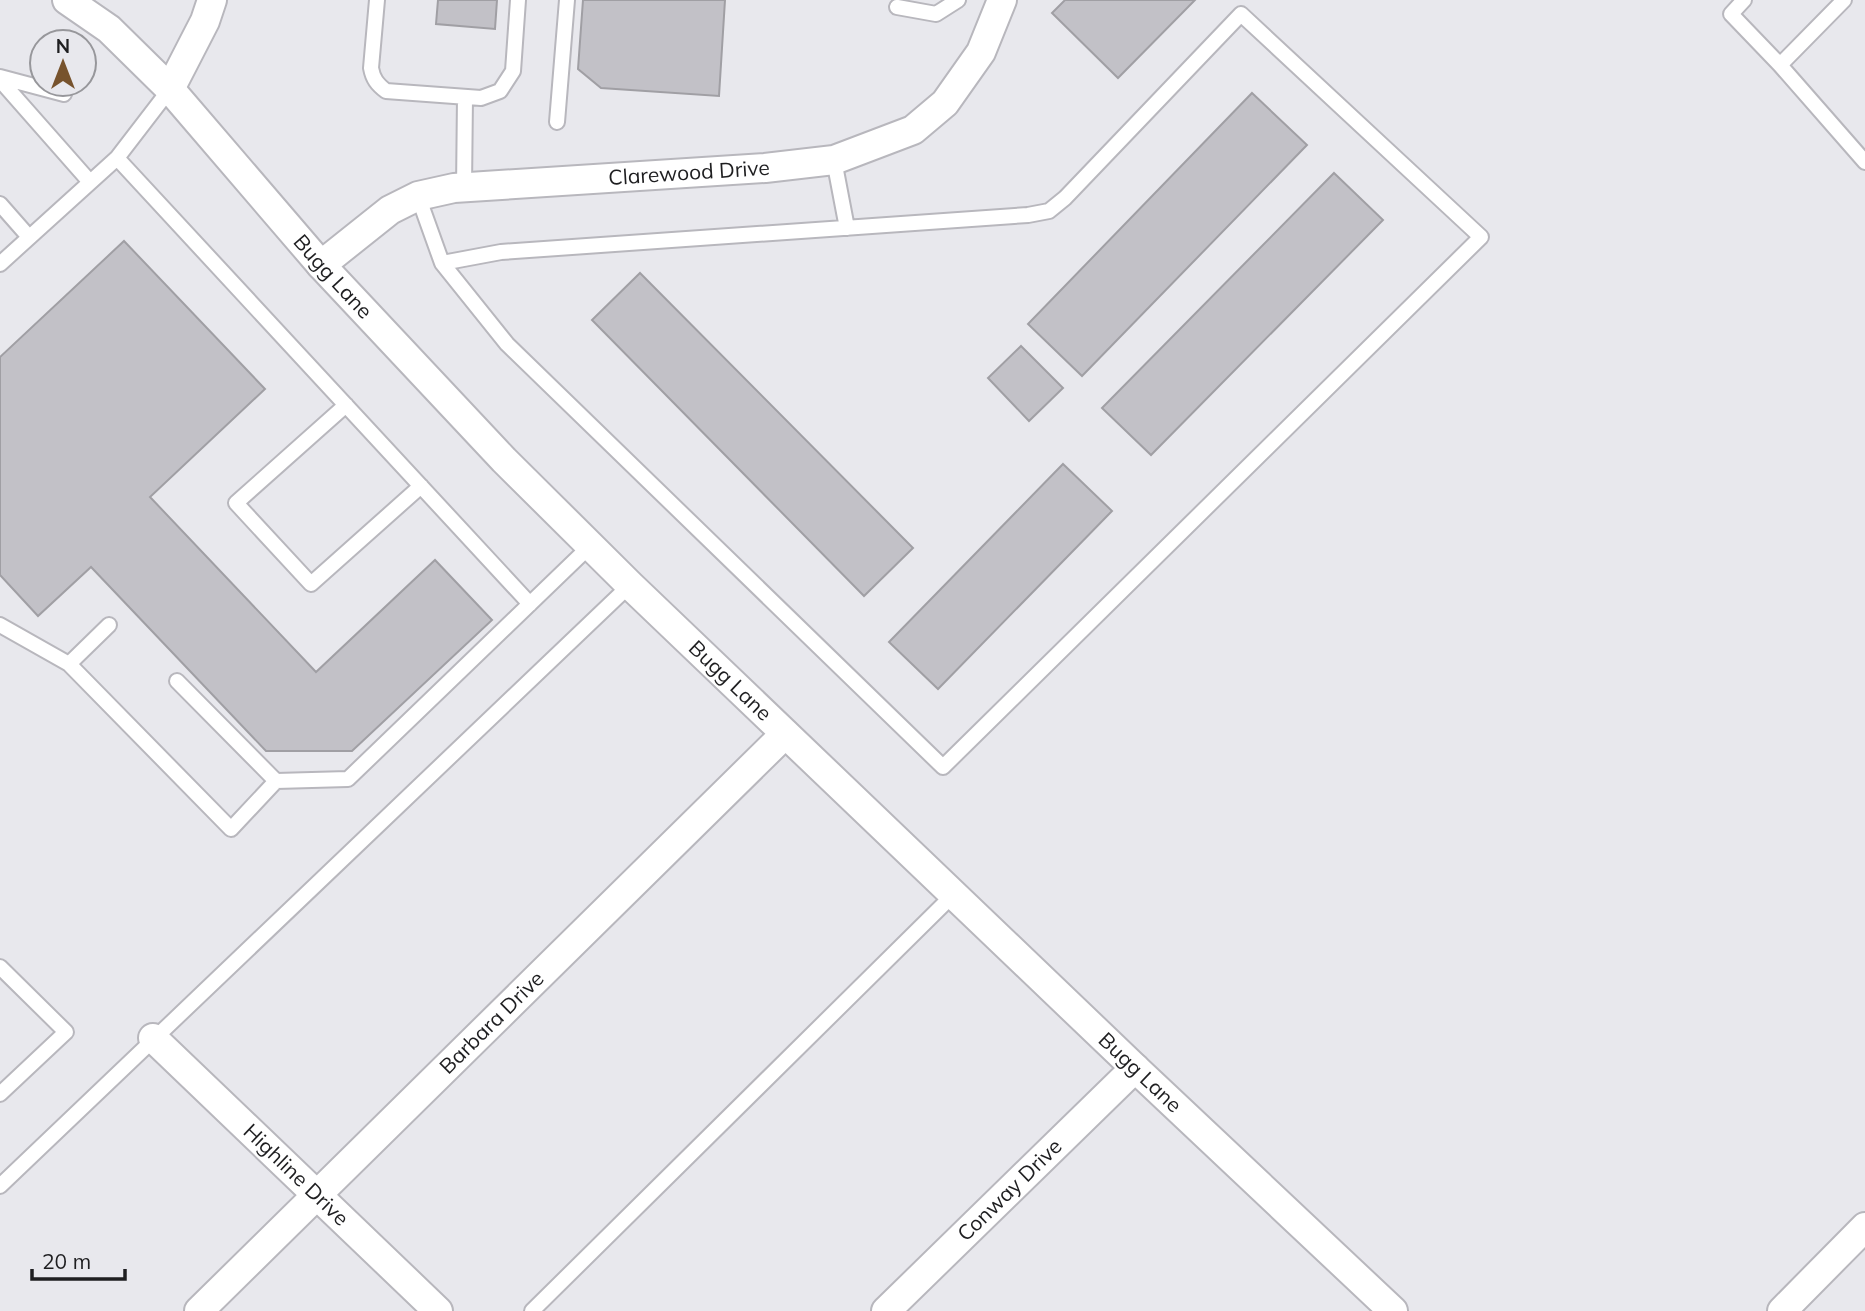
<svg xmlns="http://www.w3.org/2000/svg" width="1865" height="1311" font-family="Mulish,sans-serif">
<style>
.building{fill:#c2c1c7;stroke:#a09fa4;stroke-width:2}
.lines{fill:none;stroke-linecap:round;stroke-linejoin:round}
.lane-casing{stroke:#b8b7bd;stroke-width:18}
.street-casing{stroke:#b8b7bd;stroke-width:32}
.lane{stroke:#fff;stroke-width:14}
.street{stroke:#fff;stroke-width:28}
.labels{text-anchor:middle;stroke-width:7;stroke-linejoin:round;paint-order:stroke}
.street-label{font-size:21px;fill:#1e1e20;stroke:#e8e8ed}
</style>
<rect width="100%" height="100%" fill="#e8e8ed"/>
<path class="building" d="M438,0H497L495,29L436,24Z
M583,0H725L719,96L601,88L578,69Z
M1065,0H1195L1118,78L1052,13Z
M1252,93L1307,145L1082,376L1028,324Z
M1334,173L1383,220L1151,455L1102,408Z
M124,241L265,389L150,497L316,672L435,560L492,620L352,751H266L91,567L38,616L0,575V357Z
M640,273L913,548L864,596L592,320Z
M1021,346L1063,388L1029,421L988,378Z
M1063,464L1112,511L938,689L889,642Z"/>
<g class="lines">
<defs>
<path id="lane" d="M377,0L371,68C373,79 377,84 386,91L481,98L500,91L513,71L518,0
M1744,0L1731,14L1780,65L1865,162
M897,7L936,14L958,0
M1780,65L1844,0
M0,77L64,94
M0,80L90,182
M557,122L567,0
M117,158L530,604
M834,160L847,228
M464,188L465,97
M418,196L442,263L507,344L943,767L1481,237L1241,14L1065,198L1049,211L1028,215L501,252L442,263
M0,204L29,237
M0,264L117,158L170,89
M346,405L236,503L311,584L421,486
M0,625L69,664L231,829L276,781
M69,664L109,625
M177,681L276,781L348,779L590,546
M0,967L66,1032L0,1094
M0,1186L630,585
M532,1311L953,895"/>
<g id="street">
<path id="s1" d="M67,0L109,29L170,89L321,265L504,460L630,585L1135,1068L1393,1311"/>
<path d="M170,89L205,21L212,0"/>
<path id="s2" d="M321,265L390,210L418,196L454,188L765,168L834,160L913,130L945,103L981,52L1002,0"/>
<path id="s3" d="M153,1038L438,1311"/>
<path id="s4" d="M199,1311L785,734"/>
<path id="s5" d="M886,1311L1135,1068"/>
<path d="M1782,1311L1865,1227"/>
</g>
</defs>
<use href="#lane" class="lane-casing"/>
<use href="#street" class="street-casing"/>
<use href="#lane" class="lane"/>
<use href="#street" class="street"/>
</g>
<g class="labels">
<g class="street-label">
<text dy="7" stroke="none"><textPath href="#s2" startOffset="392">Clarewood Drive</textPath></text>
<text dy="7" stroke="none"><textPath href="#s1" startOffset="385">Bugg Lane</textPath></text>
<text dy="7" stroke="none"><textPath href="#s1" startOffset="952">Bugg Lane</textPath></text>
<text dy="7" stroke="none"><textPath href="#s4" startOffset="411">Barbara Drive</textPath></text>
<text dy="7" stroke="none"><textPath href="#s1" startOffset="1519">Bugg Lane</textPath></text>
<text dy="7" stroke="none"><textPath href="#s3" startOffset="198">Highline Drive</textPath></text>
<text dy="7" stroke="none"><textPath href="#s5" startOffset="173">Conway Drive</textPath></text>
</g>
</g>
<g transform="translate(63 63)"><circle r="33" fill="#e8e8ed" stroke="#97979b" stroke-width="2"/>
<path d="M0-5L12 26L0 18L-12 26Z" fill="#77532d"/>
<text y="-10" font-size="19" font-weight="bold" text-anchor="middle" fill="#1e1e20">N</text>
</g>
<path d="M32 1269v10h93v-10" fill="none" stroke="#1e1e20" stroke-width="3.5"/>
<text x="42" y="1269" font-size="21" fill="#1e1e20" stroke="#e8e8ed" stroke-width="5" paint-order="stroke">20 m</text>
</svg>
